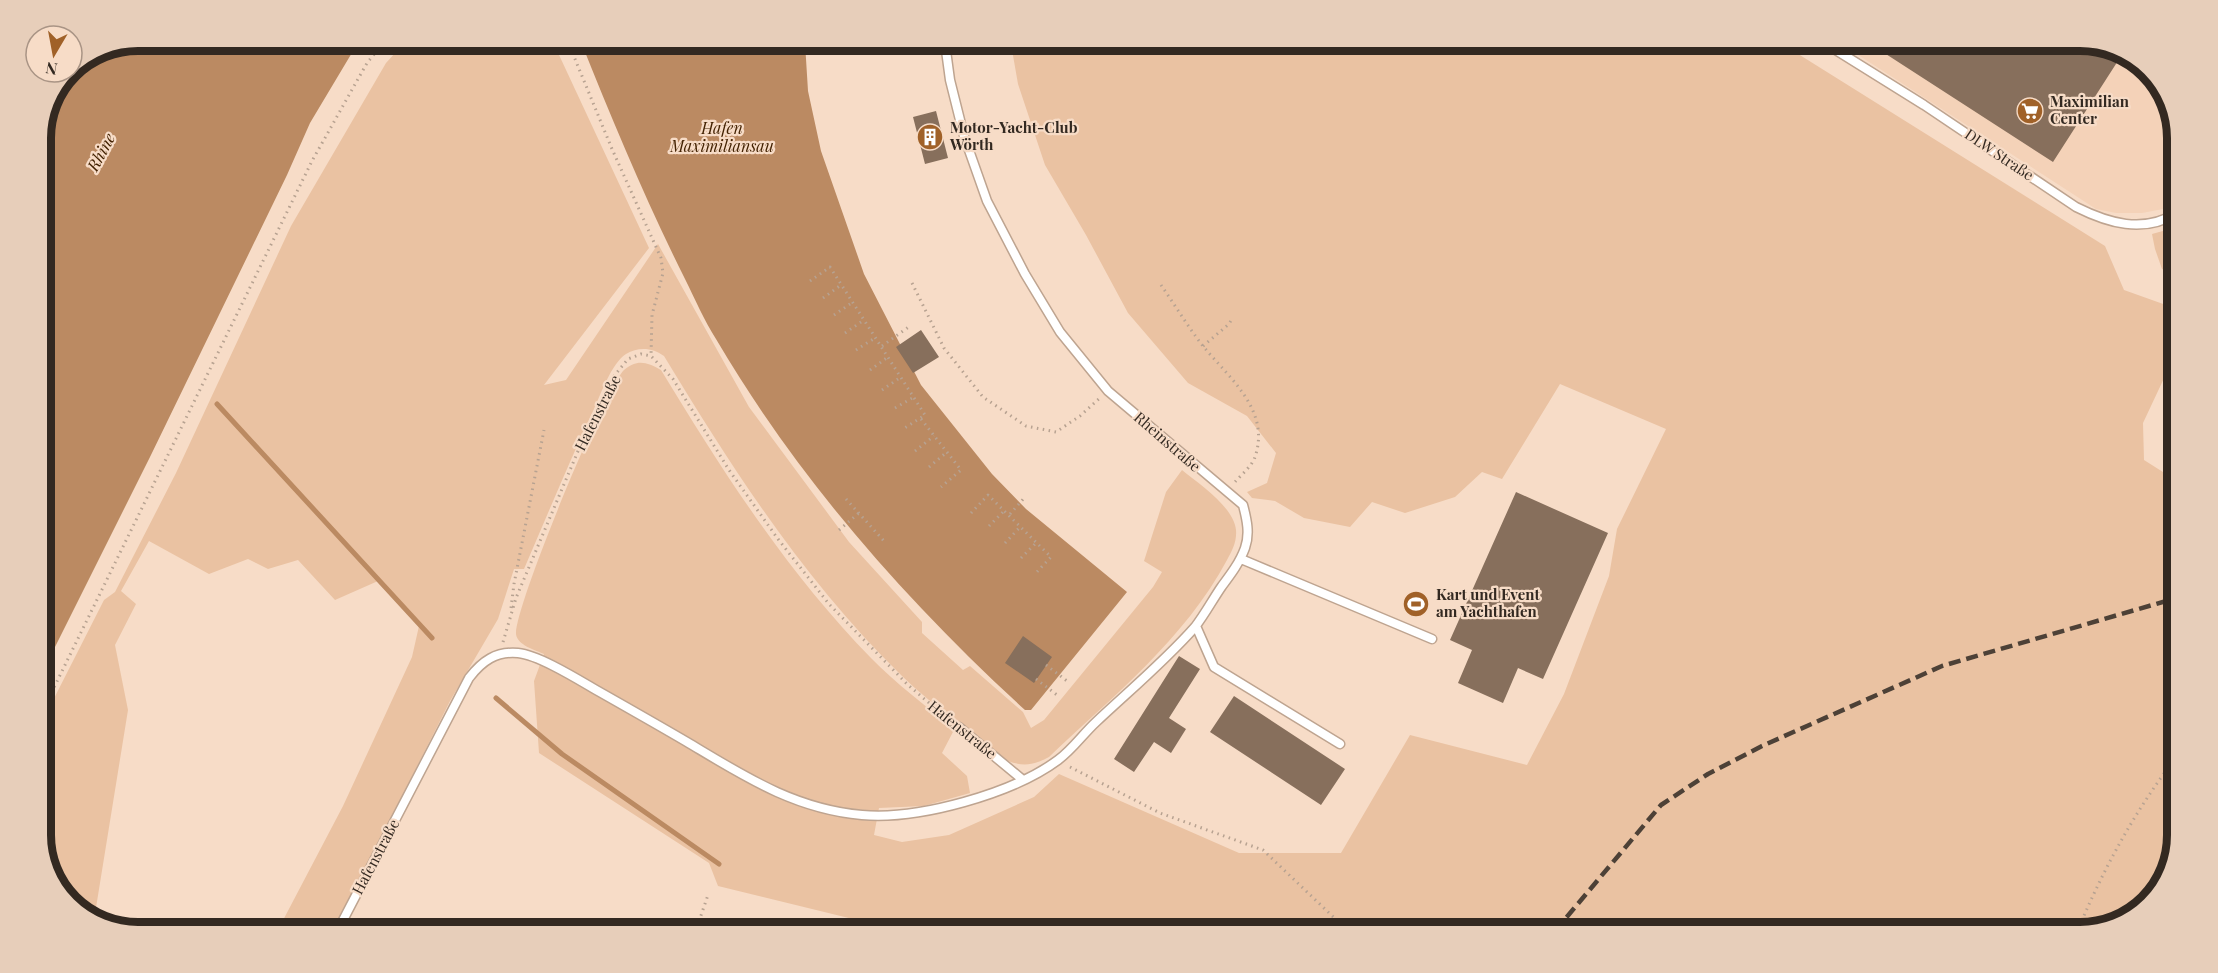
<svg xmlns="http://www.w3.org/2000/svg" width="2218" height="973" font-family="'Playfair Display',serif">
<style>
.built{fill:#f4d2b8}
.green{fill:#eac2a2}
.water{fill:#bb8a62}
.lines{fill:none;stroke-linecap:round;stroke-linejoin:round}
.stream{stroke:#bb8a62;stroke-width:5}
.building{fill:#876f5c}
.service-casing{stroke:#bea490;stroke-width:11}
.path{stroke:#b7a291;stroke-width:3;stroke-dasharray:1.5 4.5;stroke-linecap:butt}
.service{stroke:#fff;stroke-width:8}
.rail{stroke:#4d4137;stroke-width:4.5;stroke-dasharray:12 6;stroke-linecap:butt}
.labels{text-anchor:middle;stroke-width:4.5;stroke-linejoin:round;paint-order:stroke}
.poi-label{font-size:15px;font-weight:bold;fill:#332921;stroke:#f7dcc7;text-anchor:start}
.street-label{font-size:15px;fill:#332921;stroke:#f7dcc7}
.water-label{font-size:16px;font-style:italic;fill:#432202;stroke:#f7dcc7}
.rim{fill:none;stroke:#332921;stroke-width:8}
</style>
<rect width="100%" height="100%" fill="#f7dcc7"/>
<path class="built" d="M1846,47L2117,48L2158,79L2177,132V202L2163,209L2142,213H2116L2096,209Z"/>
<path class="green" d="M406,41L553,42L649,248L544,385L566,380L658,244L749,407L849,542L922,622V633L963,670L970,666L1023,712L1031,728L1044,720L1153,587L1162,572L1144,561L1166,492L1182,470C1199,484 1234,507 1236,530C1237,542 1232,551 1227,560C1185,639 1112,697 1049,757C1034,765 1024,767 1008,761C973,733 934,707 902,676C806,583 733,470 664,356C653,348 639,346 626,354C611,364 601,394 594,409C569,462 547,516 524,569H514L498,619L450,701L337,926H280L343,806L412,657L419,626L378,581L335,600L298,560L268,569L248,559L209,574L149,541L121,591L136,604L115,645L128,710L94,920L60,894L41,842V724L104,600L115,592L176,473L291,226L386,63Z
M1011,44L1787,47L2105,246L2124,290L2166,305V374L2143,423L2144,460L2174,479L2170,872L2134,916L2080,932L1039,929L1020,920L861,921L718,886L709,863L539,753L534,681L544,654C535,650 517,645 516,634C514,608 605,388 624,370C637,359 647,362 661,370C723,472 787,572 871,658C896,684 927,706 954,730L942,753L967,776L970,793L924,806L879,808L874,835L902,842L949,835L1034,797L1059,774L1239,853H1341L1410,735L1527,765L1564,694L1609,576L1617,529L1666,429L1560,384L1502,479L1482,472L1455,497L1405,513L1372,502L1350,527L1304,518L1275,501L1252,498L1247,492L1267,483L1276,453L1247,416L1188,383L1128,313L1086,235L1045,165L1018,84Z
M2176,224V275L2162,269L2155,249L2152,234L2170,229Z"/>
<path class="water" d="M138,41H359L310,123L287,175L150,457L41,675V132L68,72H72V68Z
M581,42L805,43L808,91L821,151L864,274L921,385L992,474L1026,509L1127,592L1031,710H1025C905,600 799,480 716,339C704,320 695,299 685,279C646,201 613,122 581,42Z"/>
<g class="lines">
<path class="stream" d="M217,404L432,638
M496,698L562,754L719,864"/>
</g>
<path class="building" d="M1875,47L2117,48L2123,53L2053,162Z
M936,111L948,158L925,164L913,117Z
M921,330L939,357L913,373L896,347Z
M1516,492L1608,533L1543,679L1518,668L1503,703L1458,683L1472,650L1450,640Z
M1023,636L1052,657L1034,683L1005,663Z
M1179,656L1200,669L1169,718L1186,729L1171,753L1154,742L1134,772L1114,759Z
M1234,696L1345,769L1321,805L1210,732Z"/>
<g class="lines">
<defs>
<path id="service" d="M1831,47L1924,105L2076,207C2108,223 2143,234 2177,213
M2173,179L2177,177
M1241,559L1432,639
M1196,626L1214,667L1340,744
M959,727L1023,780
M340,926L469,678C482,661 496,651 518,653C539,655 579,680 598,691C628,708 658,725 687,742C744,776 794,809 862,815C918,820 1012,794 1058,760C1072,750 1083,734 1096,722C1129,691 1165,661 1195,627C1205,614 1213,599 1222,586C1231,574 1240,562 1245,548C1250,534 1247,520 1243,505L1108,391L1060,332L1025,274L987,201L964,136L950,80L945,43"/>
</defs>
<use href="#service" class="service-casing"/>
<path class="path" d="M568,42L612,149L661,258L663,273L652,315L651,356
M810,281L830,267L925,415L903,429
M912,283L944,348L983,397L1026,426L1056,432L1080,416L1101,397
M1161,285C1175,305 1188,327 1203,346C1229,378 1271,410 1255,457C1252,466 1241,475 1235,482
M823,298L841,285
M834,315L853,302
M845,333L864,320
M882,346L910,326
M1203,346L1229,324L1232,319
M856,350L875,338
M870,370L888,357
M882,390L901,377
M895,408L914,397
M921,419L961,470L941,487
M915,451L934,436
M929,467L947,452
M846,499L884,541
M971,513L988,495L1051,557L1034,575
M1010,514L1025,497
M989,526L1005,510
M839,530L859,513
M1005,543L1021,526
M1021,558L1037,542
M511,608L514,584L544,430
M503,642L516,598L581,444L614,376L628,359L641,354L651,356L673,379L729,470L778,539L829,604L907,684L950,721
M1046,665L1067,681
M1036,679L1057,695
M41,714L312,161L367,63L385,41
M1070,767L1160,813L1263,850L1347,930
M697,927L708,895
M2077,932C2102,872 2132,816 2171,764"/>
<use href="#service" class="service"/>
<path class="rail" d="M1555,931L1661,805L1708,774L1762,746L1942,666L2173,599"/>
</g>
<defs>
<symbol id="supermarket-disc" viewBox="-11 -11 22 22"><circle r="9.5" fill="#a06128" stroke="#f7dcc7"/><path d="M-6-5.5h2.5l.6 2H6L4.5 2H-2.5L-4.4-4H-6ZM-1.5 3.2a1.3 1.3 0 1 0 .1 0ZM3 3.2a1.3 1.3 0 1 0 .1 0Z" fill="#fff"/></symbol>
<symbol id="building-disc" viewBox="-11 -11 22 22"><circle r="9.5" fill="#a06128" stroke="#f7dcc7"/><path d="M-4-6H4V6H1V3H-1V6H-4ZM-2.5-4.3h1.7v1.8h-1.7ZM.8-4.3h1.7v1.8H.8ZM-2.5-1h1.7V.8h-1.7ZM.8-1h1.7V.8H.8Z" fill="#fff"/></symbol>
<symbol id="stadium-disc" viewBox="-11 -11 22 22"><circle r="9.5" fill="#a06128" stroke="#f7dcc7"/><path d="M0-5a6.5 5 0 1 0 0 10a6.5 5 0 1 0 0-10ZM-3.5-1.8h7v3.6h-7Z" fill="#fff"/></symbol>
</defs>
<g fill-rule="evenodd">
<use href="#supermarket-disc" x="2015" y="96" width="30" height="30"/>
<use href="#building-disc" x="915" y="122" width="30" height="30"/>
<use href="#stadium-disc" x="1401" y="589" width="30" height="30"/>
</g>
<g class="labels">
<g class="poi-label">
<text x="2050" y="107">Maximilian<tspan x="2050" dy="17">Center</tspan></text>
<text x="950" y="133">Motor-Yacht-Club<tspan x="950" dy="17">Wörth</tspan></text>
<text x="1436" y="600">Kart und Event<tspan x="1436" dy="17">am Yachthafen</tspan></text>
</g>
<g class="street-label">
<text transform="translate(1999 155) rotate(34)" y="5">DLW Straße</text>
<text transform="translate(598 413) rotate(-63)" y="5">Hafenstraße</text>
<text transform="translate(1167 442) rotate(41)" y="5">Rheinstraße</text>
<text transform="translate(962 730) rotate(39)" y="5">Hafenstraße</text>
<text transform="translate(376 857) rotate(-62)" y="5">Hafenstraße</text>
</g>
<g class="water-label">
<text x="722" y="134">Hafen<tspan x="722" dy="18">Maximiliansau</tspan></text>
<text transform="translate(101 152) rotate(-62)" y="6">Rhine</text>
</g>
</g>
<path d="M0 0H2218V973H0ZM138 51H2080A87 87 0 0 1 2167 138V835A87 87 0 0 1 2080 922H138A87 87 0 0 1 51 835V138A87 87 0 0 1 138 51Z" fill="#e7ceba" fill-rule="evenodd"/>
<path class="rim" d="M138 51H2080A87 87 0 0 1 2167 138V835A87 87 0 0 1 2080 922H138A87 87 0 0 1 51 835V138A87 87 0 0 1 138 51Z"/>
<g transform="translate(54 54) rotate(190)"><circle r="28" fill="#f7dcc7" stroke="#a99485" stroke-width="1.5"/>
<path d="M0-4.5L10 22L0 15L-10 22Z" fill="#a06128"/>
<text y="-9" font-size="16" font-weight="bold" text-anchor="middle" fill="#332921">N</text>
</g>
</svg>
